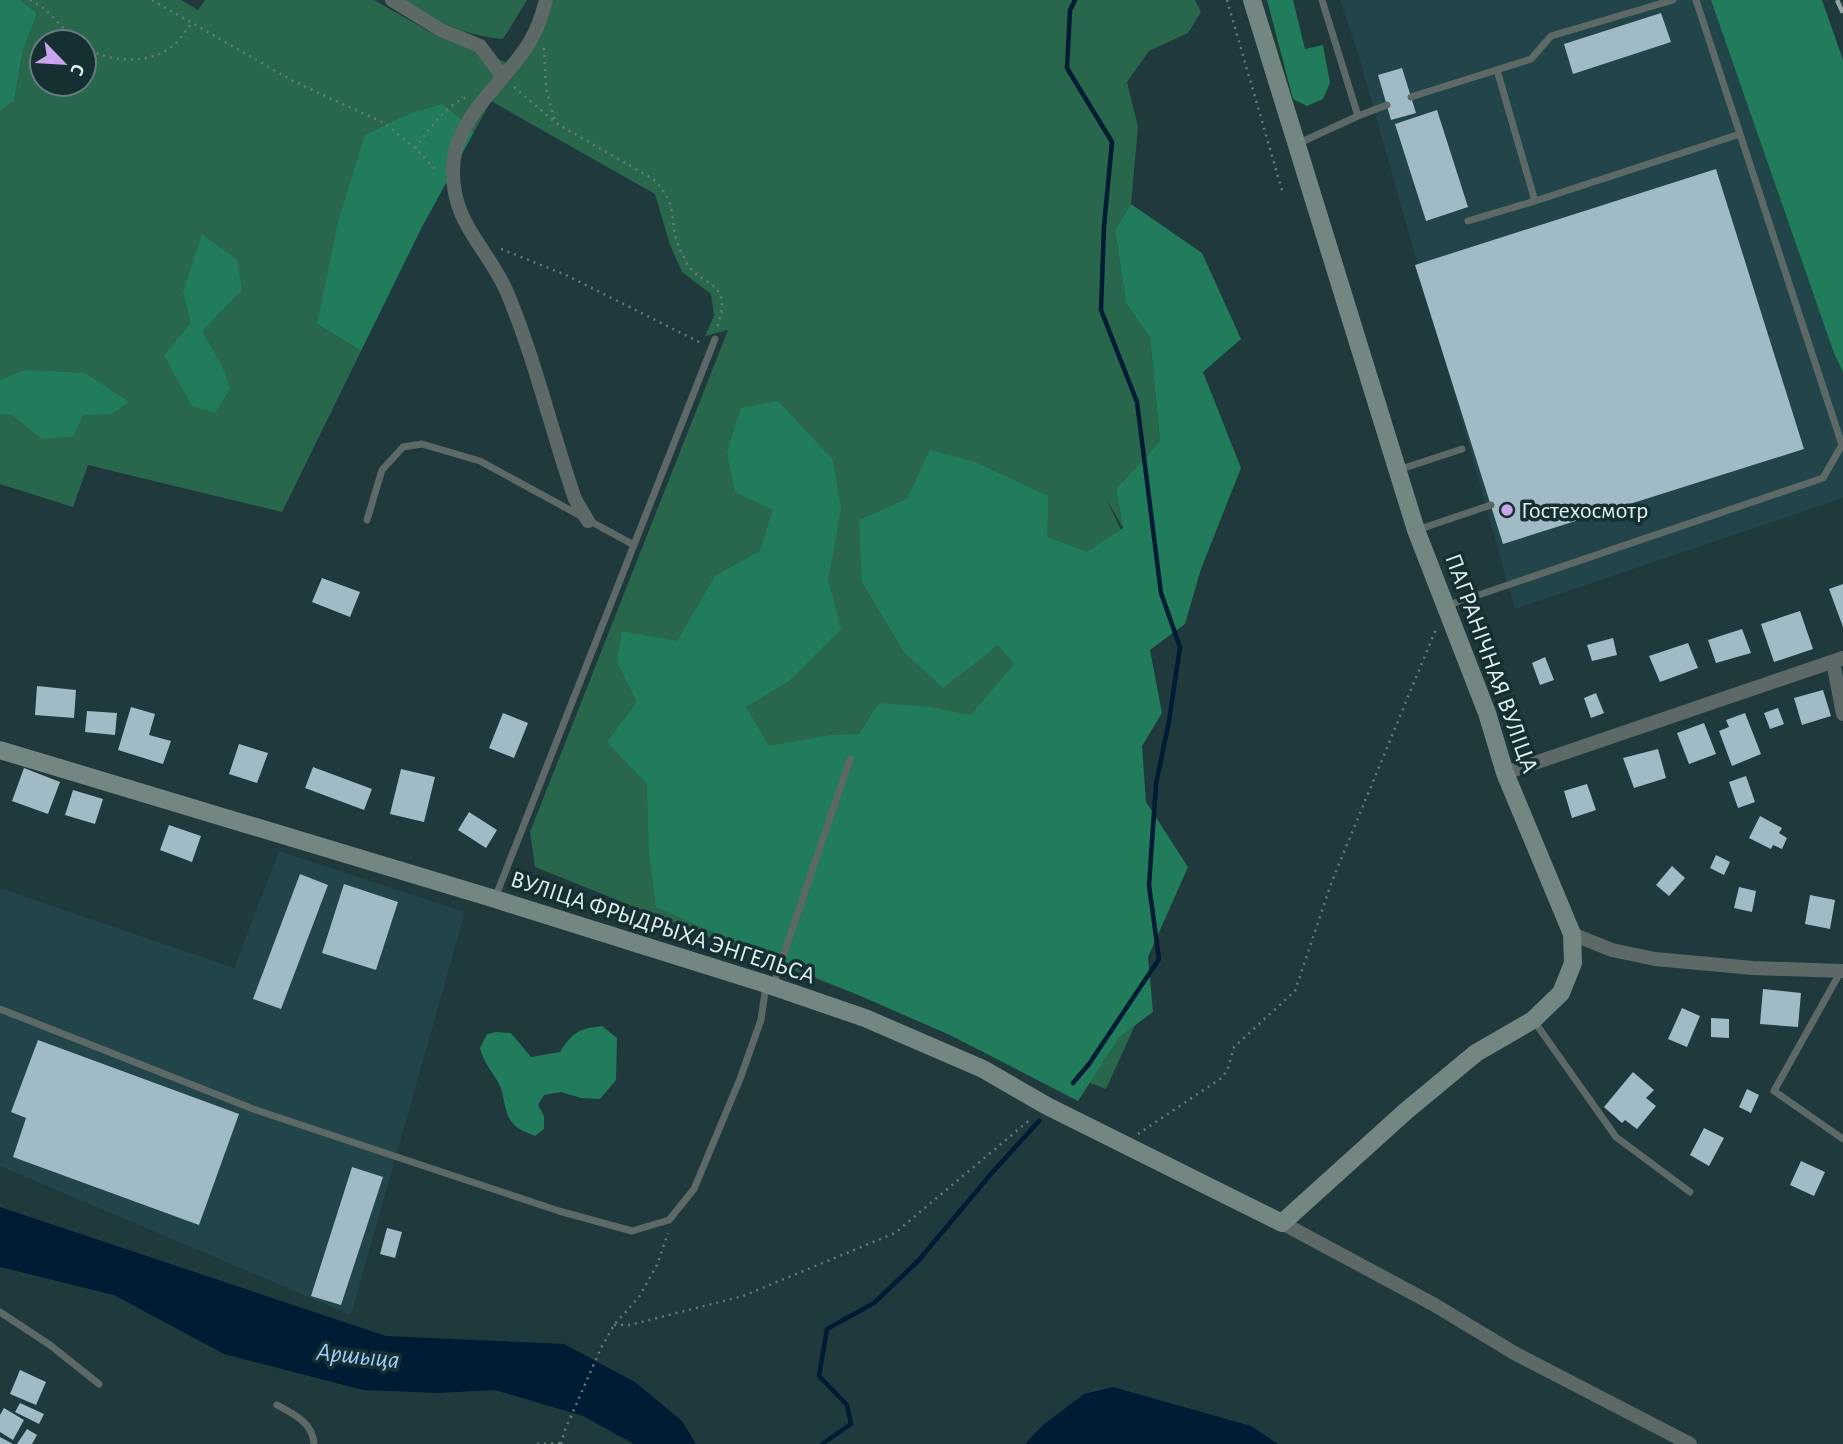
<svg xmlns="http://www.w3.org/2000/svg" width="1843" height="1444" font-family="'Alegreya Sans',sans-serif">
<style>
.built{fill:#214548}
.green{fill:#29674d;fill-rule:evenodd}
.forest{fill:#207c5a}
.water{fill:#001c34}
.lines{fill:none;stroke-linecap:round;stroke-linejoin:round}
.stream{stroke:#001c34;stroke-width:4.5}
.building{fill:#a1bbc6}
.path{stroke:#657a7c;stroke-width:2.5;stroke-dasharray:2 5;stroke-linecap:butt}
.lane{stroke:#5d6967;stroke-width:7}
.street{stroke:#5d6967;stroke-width:14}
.secondary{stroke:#738682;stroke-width:18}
.rail{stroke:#92a5a7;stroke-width:4.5;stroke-dasharray:14 7;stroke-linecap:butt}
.poi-dot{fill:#c9a5ee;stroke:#162f32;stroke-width:2.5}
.labels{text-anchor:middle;stroke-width:7;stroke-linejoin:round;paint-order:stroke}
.poi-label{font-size:24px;fill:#e1f0f1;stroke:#162f32;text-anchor:start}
.street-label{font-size:24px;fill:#e1f0f1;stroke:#162f32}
.water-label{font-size:26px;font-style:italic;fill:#9ecef9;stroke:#162f32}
</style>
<rect width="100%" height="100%" fill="#20393c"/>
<path class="built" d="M1340,0H1714L1843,335V498L1515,609L1360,60Z
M279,851L465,912L351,1315L0,1166V888L234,968Z"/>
<path class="green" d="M20,0H181L198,10L205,0H374L437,36L513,65L545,0H1195L1201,12L1188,33L1149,51L1127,82L1138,127L1131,204L1115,230L1126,303L1150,338L1160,441L1116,489L1123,528L1107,500L1139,569L1140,1014L1106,1089L759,957L535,867L530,832L728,330L705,336L714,316L711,294L682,272L670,245L655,194L491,101L474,132L442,104L317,324L361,351L282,512L88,465L73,507L0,484V111L14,101L23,51L37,13ZM42,42H84V84H42Z
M403,0H527L503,39C461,35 439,22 403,0Z"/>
<path class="forest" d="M0,0H20L37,13L23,51L14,101L0,111Z
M1267,0H1293L1305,49L1323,45L1330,83L1323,99L1307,106L1293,99Z
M1711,0H1822L1843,60V372L1834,353Z
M443,104L474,132L422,227L361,351L317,324L339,218L365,135L411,113Z
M1131,204L1202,253L1241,339L1203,372L1241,468L1201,569L1185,624L1150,650L1162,713L1142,746L1146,802L1188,867L1148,957L1153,1012L1119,1037L1078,1101L950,1035L656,907L649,851L647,784L607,742L637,702L617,662L622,631L677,641L715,576L760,551L773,510L735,492L727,452L741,408L778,401L833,460L841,509L828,580L841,629L789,681L746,707L769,746L831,735L859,734L879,703L930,707L971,715L1014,664L998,645L943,688L904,652L862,582L859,520L907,499L930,450L975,462L1048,496L1047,537L1087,552L1123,528L1116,489L1160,441L1150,338L1126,303L1115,230Z
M202,234L237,260L242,290L202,331L222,366L230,389L215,413L192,406L164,355L191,323L183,292Z
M24,370L85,373L129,402L112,414L83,415L74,436L42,439L12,415L0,414V380Z
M602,1026L617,1038L616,1080L600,1099L581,1098L561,1092L544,1095L538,1105L544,1116V1129L535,1136C526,1132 516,1129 511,1121C505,1113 504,1098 501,1088C495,1074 483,1063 480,1048L487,1034L496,1032L511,1033L531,1057L560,1052C573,1032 578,1029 602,1026Z"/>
<path class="water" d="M0,1207L386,1336L564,1344L635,1382L682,1421L696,1444H634L583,1416L495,1390L438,1393L363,1390L224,1354L114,1295L0,1267Z
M1113,1387L1251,1426L1278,1444H1025L1043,1425L1084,1394Z"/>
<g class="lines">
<path class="stream" d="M1073,1083L1089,1064L1159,959L1149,885L1156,784L1169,721L1180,647L1161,593L1137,402L1101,310L1104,226L1112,142L1067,68L1070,10L1075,0
M822,1444L851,1424L847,1405L819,1376L827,1329L874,1303L918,1261L991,1174L1039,1121"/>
</g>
<path class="building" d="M1661,13L1671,42L1573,74L1564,44Z
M1402,68L1416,113L1391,120L1378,75Z
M1437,110L1468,207L1426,221L1395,124Z
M1716,169L1804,449L1503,544L1415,265Z
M322,578L360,592L350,617L312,602Z
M1843,584V627L1829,589Z
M1800,611L1813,649L1774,662L1761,624Z
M1742,629L1751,653L1716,663L1708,640Z
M1613,638L1617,655L1592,661L1587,645Z
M1688,643L1698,668L1660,682L1649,656Z
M1545,657L1554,680L1540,685L1532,663Z
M37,686L76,690L74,718L35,715Z
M1823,690L1831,716L1802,725L1794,698Z
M1596,693L1604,713L1591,718L1584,698Z
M131,707L155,714L149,735L171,741L163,764L118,750Z
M1778,708L1784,724L1770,729L1764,713Z
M87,711L117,713L115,735L85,732Z
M503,713L528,723L514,758L489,748Z
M1745,713L1761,754L1732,766L1719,731L1729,727L1726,720Z
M1704,723L1716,754L1689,764L1677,733Z
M239,744L268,753L257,783L229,774Z
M1658,749L1666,778L1634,788L1623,758Z
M313,767L372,789L364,810L305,788Z
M24,768L60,782L48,814L12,801Z
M401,769L435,777L424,822L390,814Z
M1746,776L1755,802L1738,808L1729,782Z
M1587,784L1596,810L1572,818L1564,791Z
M73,790L103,799L95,824L65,815Z
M469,812L497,830L486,848L458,830Z
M1760,816L1782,828L1779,833L1787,838L1782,849L1773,845L1771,849L1749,838Z
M169,825L201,836L192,862L160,850Z
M1716,855L1730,862L1724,875L1710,868Z
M1672,866L1685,878L1669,896L1656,885Z
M300,874L328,885L281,1009L253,999Z
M344,884L398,902L376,970L322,953Z
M1739,887L1756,891L1752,912L1734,908Z
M1810,895L1835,900L1830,929L1805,924Z
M1763,989L1801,993L1798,1027L1760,1024Z
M1682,1008L1700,1016L1687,1047L1668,1039Z
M1711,1018L1729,1019V1038L1711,1037Z
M38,1040L239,1114L199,1225L13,1157L26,1118L11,1112Z
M1633,1072L1654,1090L1646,1098L1656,1106L1637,1129L1625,1120L1622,1123L1604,1107Z
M1747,1089L1759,1095L1751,1113L1739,1107Z
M1704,1128L1724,1138L1709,1166L1690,1155Z
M1801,1161L1825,1172L1814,1196L1790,1185Z
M352,1167L383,1177L341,1305L311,1296Z
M387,1228L402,1232L395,1258L380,1254Z
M20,1370L46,1382L36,1405L10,1394Z
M20,1403L44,1414L39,1424L15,1412Z
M4,1408L24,1420L13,1440L0,1432V1415Z
M27,1429L37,1435L32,1444H17Z
M0,1437L13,1444H0Z"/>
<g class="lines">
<path class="path" d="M30,0L45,9L77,42
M152,0L293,81L384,123L415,148L438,172
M1227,0L1283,194
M84,47C110,63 150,65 174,45C181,39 186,30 192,23
M544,48L546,89L555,121
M514,87L556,123L653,179C682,207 666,225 682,253C684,258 687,264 690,268C698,279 717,283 721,297C724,307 719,320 717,330
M415,148C430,128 444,108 466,97
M501,249L566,275L701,343
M1138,1134L1223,1077L1228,1068L1234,1047L1295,991L1332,881L1436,629
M614,1325H630L743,1296L895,1233L1032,1118
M537,1444L561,1443
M561,1444L565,1430L601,1348L614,1325L639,1297L657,1265L668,1233"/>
<path class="lane" d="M1497,70L1535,201L1740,134
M1411,97L1531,59L1551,36L1673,0
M1358,116L1387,105
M1297,144L1358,116L1322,0
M1468,221L1535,201
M1398,470L1462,449
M367,520L382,470L403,447L422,444L480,461L634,545
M1417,530L1491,505
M1446,606L1823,478L1842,445L1696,0
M495,898L715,339
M1841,971L1774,1091L1843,1139
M773,986L850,759
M0,1009L256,1110L559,1211L632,1231L669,1220L694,1189L740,1079L761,1020L766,985
M1534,1021L1616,1137L1690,1192
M0,1312L50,1345L99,1384
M277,1405C294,1414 313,1423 314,1444"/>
<path class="street" d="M392,0L441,30L480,46L503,77C526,50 537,36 546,0
M503,77C480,104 453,133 453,170C452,223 486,246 506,290C535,358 551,430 575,499L588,521
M1833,662L1843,714
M1505,773L1843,658
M1572,934L1612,950L1655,959L1753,968L1843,971
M1282,1223L1433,1304L1516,1354L1690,1444"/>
<path class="secondary" d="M0,750L495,899L766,984L865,1018L983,1069L1047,1106L1282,1223L1406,1111L1476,1053L1533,1020L1561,993L1573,963L1572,934L1505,773L1487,713L1416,530L1252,0"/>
<path class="rail" d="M1837,0L1843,13"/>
</g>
<circle class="poi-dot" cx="1507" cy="510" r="7"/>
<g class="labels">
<g class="poi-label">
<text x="1521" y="518">Гостехосмотр</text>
</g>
<g class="street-label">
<text transform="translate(1492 663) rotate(70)" y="8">ПАГРАНІЧНАЯ ВУЛІЦА</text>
<text transform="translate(663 927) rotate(18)" y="8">ВУЛІЦА ФРЫДРЫХА ЭНГЕЛЬСА</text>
</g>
<g class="water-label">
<text transform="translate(358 1355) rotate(6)" y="9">Аршыца</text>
</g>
</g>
<g transform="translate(63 63) rotate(115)"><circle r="33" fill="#162f32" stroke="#677c7e" stroke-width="2"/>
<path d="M0-5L12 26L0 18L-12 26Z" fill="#c9a5ee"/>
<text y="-10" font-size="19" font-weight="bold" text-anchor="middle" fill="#e1f0f1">С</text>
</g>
</svg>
